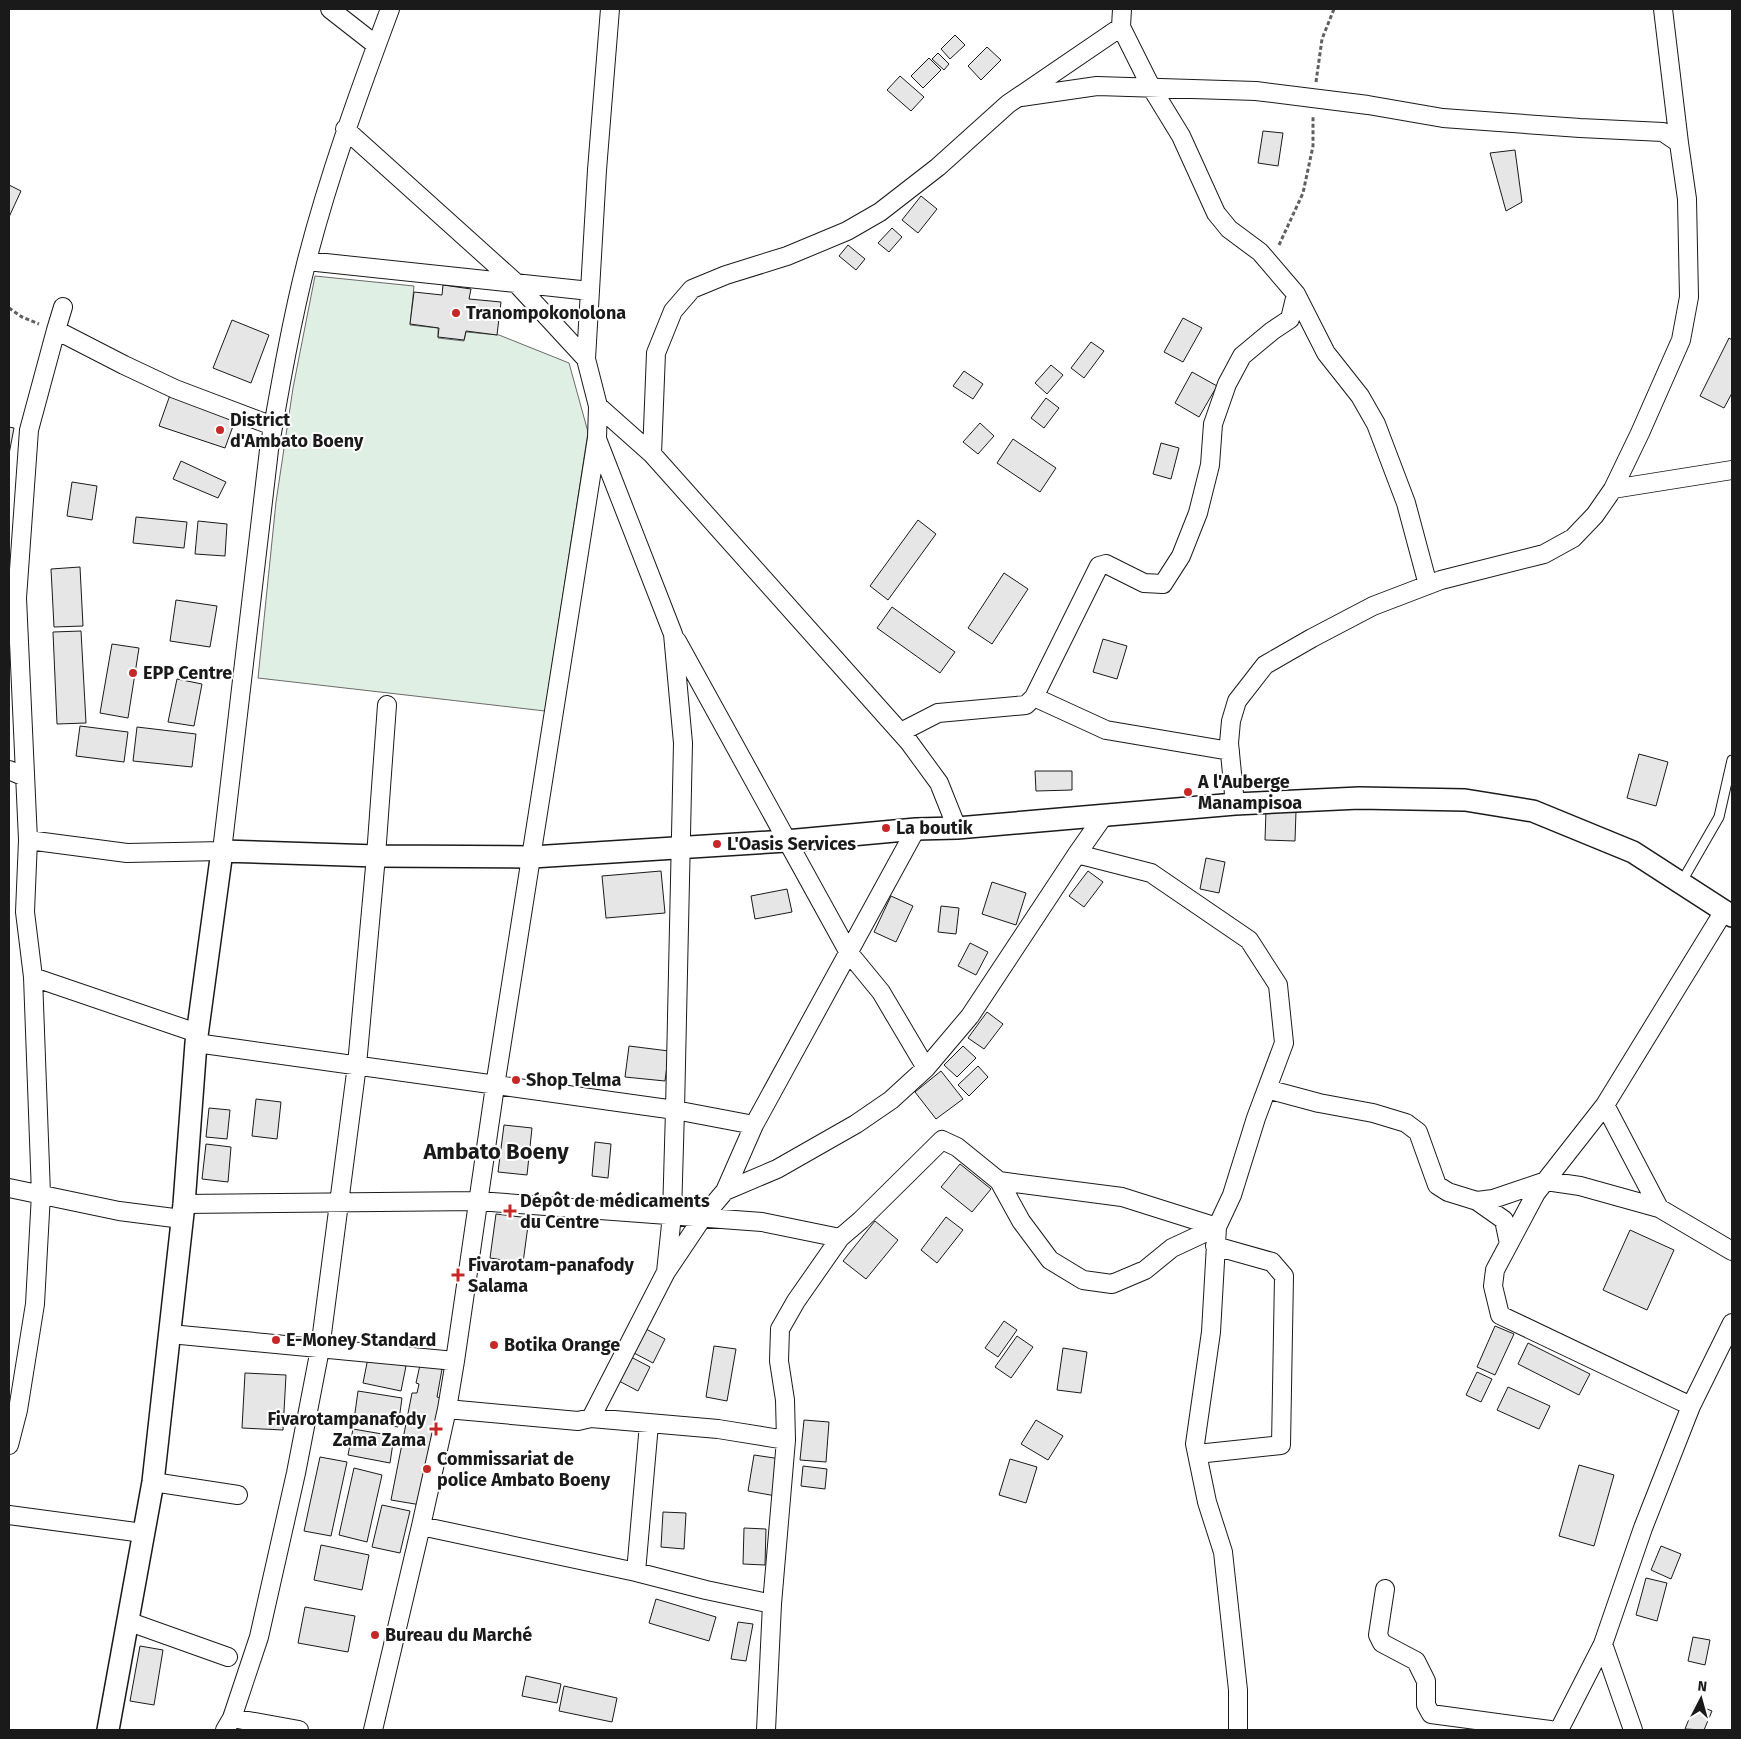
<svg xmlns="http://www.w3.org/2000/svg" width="1741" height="1739" font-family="'Fira Sans',sans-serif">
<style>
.green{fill:#e0efe3;stroke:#6a6a6a}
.building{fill:#e6e6e6;stroke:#1a1a1a}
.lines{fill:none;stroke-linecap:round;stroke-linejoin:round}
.service-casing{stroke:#1a1a1a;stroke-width:11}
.minor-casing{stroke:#1a1a1a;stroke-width:20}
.tertiary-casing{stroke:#1a1a1a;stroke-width:24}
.path{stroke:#5f5f5f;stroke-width:3;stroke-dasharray:4 2.5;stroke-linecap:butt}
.service{stroke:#fff;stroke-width:9}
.minor{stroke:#fff;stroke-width:18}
.tertiary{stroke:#fff;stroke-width:21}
.poi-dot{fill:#c62828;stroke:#fff;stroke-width:2}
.labels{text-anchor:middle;stroke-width:4;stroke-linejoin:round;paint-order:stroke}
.poi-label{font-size:18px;font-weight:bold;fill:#1a1a1a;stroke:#fff;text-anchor:start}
.district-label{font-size:22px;font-weight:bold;fill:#1a1a1a;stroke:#fff}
</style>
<rect width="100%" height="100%" fill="#fff"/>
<path class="green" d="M315,276L414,286L410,325L438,328V338L464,341L466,332L499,335L569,363L588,432L545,711L258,678L276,502L293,388Z"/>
<path class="building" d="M955,35L965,45L950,59L941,49Z
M987,47L1001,60L981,80L968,66Z
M938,53L949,64L944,70L932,59Z
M929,58L941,70L923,88L911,76Z
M900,76L924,97L911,111L887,90Z
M1263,131L1283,133L1278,166L1258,163Z
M1515,150L1522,202L1506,211L1490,153Z
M9,185L21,191L9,217Z
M921,196L937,209L918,233L902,220Z
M892,228L902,237L889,252L878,243Z
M848,245L865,259L856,270L839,256Z
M443,285L471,289L469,299L501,302L497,335L466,331L464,340L438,337L439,328L410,324L414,292L442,295Z
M1183,318L1202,328L1183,362L1164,352Z
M232,320L269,335L251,383L213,368Z
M1729,338L1732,340V393L1724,408L1700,396Z
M1091,342L1104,351L1084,378L1071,368Z
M1051,365L1063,375L1047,394L1035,383Z
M964,371L983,384L973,399L953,386Z
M1192,372L1217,386L1199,417L1175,403Z
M170,395L236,418L225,448L159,426Z
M1046,398L1059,408L1044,428L1031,418Z
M980,423L994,436L978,454L963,442Z
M9,427L14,428L9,454Z
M1013,439L1056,468L1040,492L997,463Z
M1161,443L1179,448L1171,479L1153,474Z
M181,461L226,482L218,498L173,479Z
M72,482L97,486L92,520L67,516Z
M136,517L187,522L184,548L133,543Z
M918,520L936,534L888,600L870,586Z
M198,521L227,524L225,556L195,554Z
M80,567L83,626L54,627L51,569Z
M1004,573L1028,589L992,644L968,628Z
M176,600L217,606L210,647L170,641Z
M892,607L955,652L940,673L877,628Z
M81,631L86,723L57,724L53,632Z
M1103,639L1127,646L1117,679L1093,672Z
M112,644L139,648L128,718L100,713Z
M177,679L202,684L194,726L168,722Z
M80,726L128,732L124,762L76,756Z
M137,727L196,734L192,767L133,761Z
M1639,754L1668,762L1656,806L1627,798Z
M1035,771H1072V790L1036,791Z
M1266,810L1296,811L1295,841L1265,840Z
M1206,858L1225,862L1219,893L1200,889Z
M661,871L665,913L606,918L602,876Z
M1088,871L1103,882L1084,907L1069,896Z
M992,882L1026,893L1016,925L982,914Z
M787,889L792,912L755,919L751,896Z
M891,896L913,906L896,942L874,932Z
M941,906L959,908L956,934L938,932Z
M970,943L988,952L976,975L958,966Z
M987,1012L1003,1024L984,1049L968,1038Z
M629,1046L669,1051L665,1081L625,1077Z
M963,1046L976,1058L957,1077L944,1065Z
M978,1066L988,1077L969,1096L958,1085Z
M941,1071L963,1099L936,1119L915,1092Z
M256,1099L281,1102L277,1139L252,1136Z
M209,1108L230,1110L227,1139L206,1137Z
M504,1125L532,1128L527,1175L498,1172Z
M595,1142L611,1144L608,1178L592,1176Z
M206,1144L231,1147L228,1182L202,1179Z
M960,1164L991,1189L972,1212L941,1187Z
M496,1214L529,1218L523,1263L490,1258Z
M946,1217L963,1230L937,1263L921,1250Z
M875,1221L898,1240L866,1279L843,1261Z
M1630,1230L1674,1250L1647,1310L1603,1290Z
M1004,1321L1017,1330L998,1357L985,1348Z
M1495,1326L1514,1334L1495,1375L1477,1367Z
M646,1329L665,1339L653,1363L634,1353Z
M1017,1336L1033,1347L1011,1378L995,1367Z
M1528,1343L1590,1374L1579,1395L1518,1364Z
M714,1346L736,1349L727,1401L706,1397Z
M1063,1348L1087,1352L1081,1393L1057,1390Z
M631,1357L650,1367L638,1391L619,1381Z
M368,1358L406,1366L401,1391L363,1383Z
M420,1365L442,1369L437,1397L441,1398L421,1505L391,1500L412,1393H417L419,1384L416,1383Z
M1477,1372L1492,1379L1481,1402L1466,1395Z
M245,1373L286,1375L283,1430L242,1428Z
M1508,1387L1550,1406L1539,1429L1497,1410Z
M358,1391L402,1398L398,1427L354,1420Z
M804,1420L829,1422L826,1462L800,1460Z
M1036,1420L1063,1436L1048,1460L1021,1444Z
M353,1429L394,1436L390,1463L348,1455Z
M754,1455L781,1459L776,1496L748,1491Z
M320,1457L347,1462L331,1536L304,1531Z
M1010,1459L1037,1467L1026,1503L999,1495Z
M1579,1465L1614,1475L1594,1546L1559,1536Z
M803,1466L827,1469L825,1489L801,1486Z
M354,1468L382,1475L367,1542L339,1535Z
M382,1505L410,1511L400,1553L372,1547Z
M663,1512L686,1513L684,1549L661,1547Z
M744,1528L766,1529L765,1565L743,1564Z
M321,1545L369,1555L362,1590L314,1580Z
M1661,1546L1681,1554L1671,1579L1651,1570Z
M1646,1578L1667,1583L1657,1621L1636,1615Z
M656,1599L716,1617L709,1641L649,1623Z
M305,1607L355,1616L348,1652L298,1643Z
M738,1622L753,1624L746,1661L731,1659Z
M1693,1637L1710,1640L1705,1665L1688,1661Z
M140,1646L163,1650L154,1705L130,1701Z
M526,1676L561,1684L557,1703L522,1696Z
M564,1686L617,1698L612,1722L559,1711Z
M1695,1704L1712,1711L1704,1730L1685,1729Z"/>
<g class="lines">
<defs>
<path id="service" d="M1681,883L1719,817L1732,760"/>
<path id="minor" d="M330,9L376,45
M1663,9L1679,143
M1121,27L1151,87L1181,136L1216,213L1229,229L1260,252L1296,294L1326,353L1360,396L1376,424L1406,503L1428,585
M1021,97L1097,86L1256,91L1368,105L1443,118L1580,128L1663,132L1679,143L1687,199L1689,297L1681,340L1640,433L1613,489L1595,515L1573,538L1544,554L1441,580L1373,606L1312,638L1265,665L1237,701L1231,721L1229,743L1235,804
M345,129L515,282L586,359
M307,261L590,291
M56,330L63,307
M598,406L652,454L909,742L939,783L957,828
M597,439L673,634L683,743L675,1110L672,1215L666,1272
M652,454L656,353L673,311L692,289L726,275L787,256L847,231L880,212L938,167L1008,104L1121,27L1122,9
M1613,489L1732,470
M677,641L849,953L881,992L926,1068
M1034,697L1106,730L1230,751
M901,732L938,713L1026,705L1034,697L1099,566L1106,564L1144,583L1163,584L1181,556L1198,513L1210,465L1213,424L1227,384L1242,356L1272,331L1290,319L1296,294
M9,770L25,777
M28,840L17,598L29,430L56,330L124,365L175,389L273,426
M1077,854L1151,873L1249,940L1278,985L1284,1043L1256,1118L1232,1195L1217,1227L1211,1332L1195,1444L1207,1502L1223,1552L1238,1690V1730
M33,977L25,912L28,840L127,853L222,851L269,450C280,387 291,323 307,260C329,175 359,92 390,9
M196,1043L675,1110L754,1125
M1267,1089L1319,1103L1373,1113L1406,1123L1418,1132L1437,1185L1448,1192L1477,1201L1504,1220L1509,1244
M1605,1105L1659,1208L1732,1251
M999,1181L1122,1197L1217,1227
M9,1188L119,1211L182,1219
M725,1191L777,1169L856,1124L891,1100L926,1068L970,1016L1077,854L1105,814
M1477,1201L1493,1199L1546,1181L1580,1186L1659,1208
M184,1204L478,1201L762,1222L840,1238
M170,1334L455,1361
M1691,1406L1500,1315L1493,1286L1495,1270L1536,1193L1605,1105L1724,911
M447,1409L578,1421L591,1418L666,1272L703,1217L725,1191L754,1125L916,829
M591,1418L718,1429L786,1440
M9,1445L18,1410L35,1304L41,1194L33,977L197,1033
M1197,1454L1281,1445L1284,1276L1272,1262L1215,1246
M153,1482L238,1495
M9,1515L143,1533
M421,1526L636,1572L706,1590L772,1604
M636,1572L649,1424
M1385,1589L1378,1635L1382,1643L1416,1661L1426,1681V1705L1431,1714L1550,1730
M127,1621L228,1657
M1603,1644L1633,1730
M232,1718L299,1730
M225,1730L232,1718L259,1637L296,1473L320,1349L357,1065L376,856L387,705
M373,1730L421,1526L447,1409L455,1361L495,1086L597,438L598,406L586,359L597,170L610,9
M766,1730L772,1604L786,1440L785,1400L779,1361L780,1329L796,1301L840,1238L861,1220L942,1140L957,1147L999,1181L1021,1221L1050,1260L1083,1280L1112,1284L1145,1270L1172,1248L1217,1227
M1559,1730L1603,1644L1643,1528L1691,1406L1732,1323"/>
<path id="tertiary" d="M108,1730L153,1482L184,1204L196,1043L222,851L376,856L532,857L786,841L916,829L957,828L1235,804L1359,798L1465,800L1533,811L1633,852L1732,916"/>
</defs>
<use href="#service" class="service-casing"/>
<use href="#minor" class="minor-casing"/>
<use href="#tertiary" class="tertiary-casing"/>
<path class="path" d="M1316,82L1322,39L1334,9
M1279,245L1303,193L1313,146V116
M9,308L22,317L39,324"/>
<use href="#service" class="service"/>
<use href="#minor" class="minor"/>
<use href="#tertiary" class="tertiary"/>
</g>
<g class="poi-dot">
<circle cx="456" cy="313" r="5"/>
<circle cx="220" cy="430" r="5"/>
<circle cx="133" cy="673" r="5"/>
<circle cx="1188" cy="792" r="5"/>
<circle cx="886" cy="828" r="5"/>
<circle cx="717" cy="844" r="5"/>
<circle cx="516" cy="1080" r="5"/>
<path d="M507.5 1203.5h5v5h5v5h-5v5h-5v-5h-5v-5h5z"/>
<path d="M455.5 1267.5h5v5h5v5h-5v5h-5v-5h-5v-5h5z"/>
<circle cx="276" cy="1340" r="5"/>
<circle cx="494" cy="1345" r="5"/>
<path d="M433.5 1421.5h5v5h5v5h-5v5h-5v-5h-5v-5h5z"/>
<circle cx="427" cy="1469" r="5"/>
<circle cx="375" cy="1635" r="5"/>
</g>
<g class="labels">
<g class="poi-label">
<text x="466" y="319">Tranompokonolona</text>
<text x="230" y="426">District<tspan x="230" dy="21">d'Ambato Boeny</tspan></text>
<text x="143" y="679">EPP Centre</text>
<text x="1198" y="788">A l'Auberge<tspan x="1198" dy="21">Manampisoa</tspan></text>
<text x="896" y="834">La boutik</text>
<text x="727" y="850">L'Oasis Services</text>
<text x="526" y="1086">Shop Telma</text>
<text x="520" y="1207">Dépôt de médicaments<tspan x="520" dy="21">du Centre</tspan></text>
<text x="468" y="1271">Fivarotam-panafody<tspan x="468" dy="21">Salama</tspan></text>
<text x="286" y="1346">E-Money Standard</text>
<text x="504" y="1351">Botika Orange</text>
<text x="426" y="1425" text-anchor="end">Fivarotampanafody<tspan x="426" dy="21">Zama Zama</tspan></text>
<text x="437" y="1465">Commissariat de<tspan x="437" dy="21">police Ambato Boeny</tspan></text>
<text x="385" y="1641">Bureau du Marché</text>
</g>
<g class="district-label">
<text x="496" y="1159">Ambato Boeny</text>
</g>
</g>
<rect width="1741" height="1739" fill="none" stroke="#1a1a1a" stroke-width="20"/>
<g transform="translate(1701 1699) rotate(6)" stroke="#ffffff" stroke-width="4" paint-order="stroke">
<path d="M0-4L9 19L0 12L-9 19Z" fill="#1a1a1a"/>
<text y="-8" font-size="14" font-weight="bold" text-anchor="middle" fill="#1a1a1a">N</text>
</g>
</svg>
